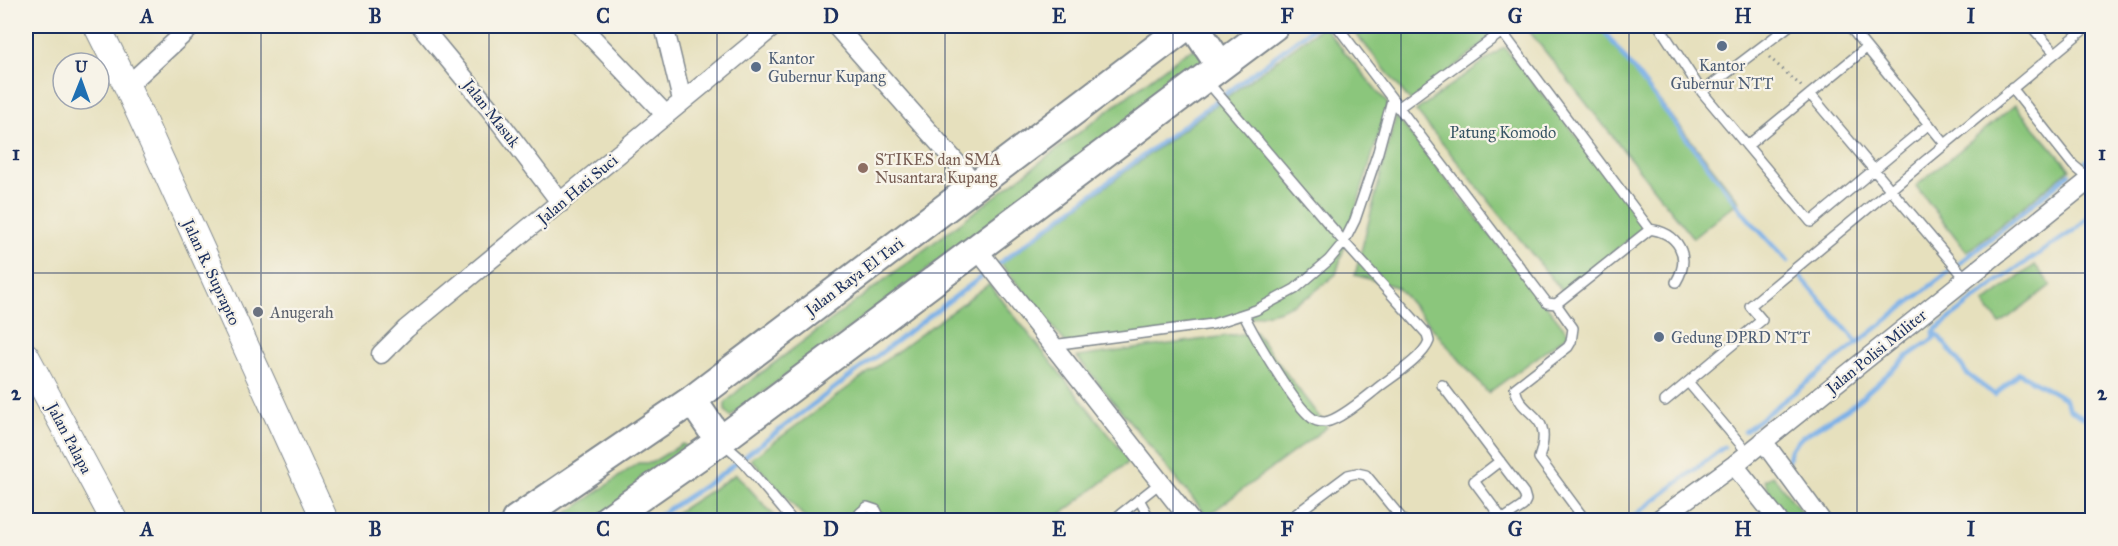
<svg xmlns="http://www.w3.org/2000/svg" width="2118" height="546" font-family="'IM FELL Great Primer',serif">
<style>
.green{fill:#8bc67b;stroke:#537a6c;stroke-width:1.5}
.lines{fill:none;stroke-linecap:round;stroke-linejoin:round}
.stream{stroke:#7ab0e8;stroke-width:4.5}
.lane-casing{stroke:#80888e;stroke-width:12}
.street-casing{stroke:#80888e;stroke-width:21}
.secondary-casing{stroke:#80888e;stroke-width:28}
.primary-casing{stroke:#80888e;stroke-width:32}
.path{stroke:#80888e;stroke-width:3;stroke-dasharray:1.5 4.5;stroke-linecap:butt}
.lane{stroke:#fff;stroke-width:9}
.street{stroke:#fff;stroke-width:18}
.secondary{stroke:#fff;stroke-width:26}
.primary{stroke:#fff;stroke-width:28}
.grid{fill:none;stroke:#1b2f5e;stroke-width:1.5;stroke-opacity:0.55}
.service-dot{fill:#5c6f8a;stroke:#f7f3e8;stroke-width:2}
.education-dot{fill:#8d6e63;stroke:#f7f3e8;stroke-width:2}
.worship-dot{fill:#6b7280;stroke:#f7f3e8;stroke-width:2}
.labels{text-anchor:middle;stroke-width:4.5;stroke-linejoin:round;paint-order:stroke}
.service-label{font-size:16px;fill:#4e5e75;stroke:#f7f3e8;text-anchor:start}
.street-label{font-size:16px;fill:#1b2f5e;stroke:#f7f3e8}
.park-label{font-size:16px;fill:#375565;stroke:#f7f3e8}
.education-label{font-size:16px;fill:#785e54;stroke:#f7f3e8;text-anchor:start}
.worship-label{font-size:16px;fill:#5b616d;stroke:#f7f3e8;text-anchor:start}
.neatline{fill:none;stroke:#1b2f5e;stroke-width:2}
.grid-label{font-size:20px;text-anchor:middle;font-weight:bold;fill:#1b2f5e}
</style>
<rect width="100%" height="100%" fill="#f7f3e8"/>
<filter id="ink" filterUnits="userSpaceOnUse"><feTurbulence type="fractalNoise" baseFrequency=".0167" numOctaves="2"/><feDisplacementMap in="SourceGraphic" scale="12" xChannelSelector="R" yChannelSelector="G"/><feConvolveMatrix kernelMatrix="1 2 1 2 8 2 1 2 1" color-interpolation-filters="sRGB"/></filter>
<filter id="wash" filterUnits="userSpaceOnUse"><feTurbulence type="fractalNoise" baseFrequency=".008" numOctaves="4" result="noise"/><feDisplacementMap in="SourceGraphic" scale="24" xChannelSelector="R" yChannelSelector="G"/><feGaussianBlur stdDeviation="1.35" result="paint"/><feColorMatrix in="noise" values="0 0 0 0 0 0 0 0 0 0 0 0 0 0 0 0 0 1.4 0 .05"/><feComposite in="paint" operator="in"/></filter>
<g filter="url(#wash)">
<rect width="100%" height="100%" fill="#e6e0bd"/>
<path class="green" d="M1323,26L1388,104L1336,274L1309,296L1281,310L1224,324L1069,347L1001,264Z
M1350,26H1489L1495,34L1411,102Z
M1525,26H1600L1739,201L1693,238Z
M1504,47L1649,225L1562,291L1416,111Z
M1194,49L1209,60L730,417L725,410V403L740,389L1186,52Z
M2015,105L2070,169L1967,252L1916,186Z
M1396,116L1569,334L1488,393L1397,287L1355,275Z
M2035,265L2051,285L2000,324L1984,303Z
M989,284L1130,461L1053,520H807L751,459Z
M1255,332L1327,427L1207,516L1077,357Z
M682,444L688,447L601,520H558L638,463H651Z
M736,474L778,520H665Z
M1773,476L1808,520H1790L1771,495L1764,480Z"/>
<g class="lines">
<path class="stream" d="M1600,26L1746,216L1788,262
M2086,162L2092,157
M2092,213L2076,229L1998,281L1934,331L1956,357L1967,374L1995,395L2019,373L2064,398L2070,410L2092,422
M1959,264L2069,174
M997,265L1207,108L1315,26
M1799,275L1858,343
M1745,431L1952,269
M1787,463L1790,450L1802,437L1853,405L1908,356L1934,338V331
M652,520L715,479L990,270
M1629,520L1724,447"/>
</g>
</g>
<g filter="url(#ink)">
<g class="lines">
<defs>
<path id="lane" d="M1337,26L1547,303L1556,304L1648,231V227L1502,32
M1659,26L1702,92L1789,26
M1849,26L1945,144
M2031,26L2055,53
M1206,80L1344,242L1427,334L1429,341C1423,358 1393,376 1379,387C1366,397 1340,420 1325,422C1321,422 1315,421 1312,418C1295,406 1254,336 1244,315
M2012,88L2073,165L2091,180
M1702,92L1811,222L1929,124
M1810,94L1966,279
M1398,108L1502,32L1498,26
M1747,146L1866,48
M1648,229C1678,232 1692,256 1676,282
M1556,304L1573,328L1571,342L1568,347L1515,388C1521,420 1555,410 1539,458L1585,520
M1052,345L1213,324L1256,310L1295,289L1329,260L1344,242L1355,220L1378,152L1392,100
M1688,382L1748,453
M1442,385L1524,493L1526,500L1523,506L1502,520
M1665,401L1762,320L1750,306L2088,26
M722,442L739,457L792,520
M1500,461L1474,481L1503,520
M1139,499L1150,520
M861,520L860,513L867,507L876,510L878,514L877,520
M1113,520L1160,483
M1288,520L1348,475L1357,473L1366,475L1403,520"/>
<path id="street" d="M421,26L489,108L561,203
M581,26L666,115
M664,26L682,100
M836,26L975,184
M127,86L192,26
M977,249L1190,520
M381,354L406,329L774,26
M1763,441L1821,520
M1734,465L1778,520
M1658,520L1734,465L2092,178"/>
<path id="secondary" d="M97,26L127,86L325,520
M26,356L114,520"/>
<path id="primary" d="M1194,26L1220,65
M692,400L720,441
M516,520L692,400L1186,26
M607,520L720,441L1274,26"/>
</defs>
<use href="#lane" class="lane-casing"/>
<use href="#street" class="street-casing"/>
<use href="#secondary" class="secondary-casing"/>
<use href="#primary" class="primary-casing"/>
<path class="path" d="M1769,57L1802,87"/>
<use href="#lane" class="lane"/>
<use href="#street" class="street"/>
<use href="#secondary" class="secondary"/>
<use href="#primary" class="primary"/>
</g>
</g>
<path class="grid" d="M261,26V520M489,26V520M717,26V520M945,26V520M1173,26V520M1401,26V520M1629,26V520M1857,26V520M26,273H2092"/>
<g class="service-dot">
<circle cx="1722" cy="46" r="6"/>
<circle cx="756" cy="67" r="6"/>
<circle cx="1659" cy="337" r="6"/>
</g>
<circle class="education-dot" cx="863" cy="168" r="6"/>
<circle class="worship-dot" cx="258" cy="312" r="6"/>
<g class="labels">
<g class="service-label">
<text x="768" y="64">Kantor<tspan x="768" dy="18">Gubernur Kupang</tspan></text>
<text x="1722" y="71" text-anchor="middle">Kantor<tspan x="1722" dy="18">Gubernur NTT</tspan></text>
<text x="1671" y="343">Gedung DPRD NTT</text>
</g>
<g class="street-label">
<text transform="translate(492 113) rotate(52)" y="6">Jalan Masuk</text>
<text transform="translate(577 189) rotate(-40)" y="6">Jalan Hati Suci</text>
<text transform="translate(212 272) rotate(65)" y="6">Jalan R. Suprapto</text>
<text transform="translate(854 276) rotate(-37)" y="6">Jalan Raya El Tari</text>
<text transform="translate(1876 351) rotate(-39)" y="6">Jalan Polisi Militer</text>
<text transform="translate(70 438) rotate(62)" y="6">Jalan Palapa</text>
</g>
<g class="park-label">
<text x="1503" y="138">Patung Komodo</text>
</g>
<g class="education-label">
<text x="875" y="165">STIKES dan SMA<tspan x="875" dy="18">Nusantara Kupang</tspan></text>
</g>
<g class="worship-label">
<text x="270" y="318">Anugerah</text>
</g>
</g>
<rect width="2118" height="546" fill="none" stroke="#f7f3e8" stroke-width="66"/>
<g transform="translate(81 81) rotate(1)"><circle r="28" fill="#f7f3e8" stroke="#9fa5b1" stroke-width="1.5"/>
<path d="M0-4.5L10 22L0 15L-10 22Z" fill="#1f6fb2"/>
<text y="-9" font-size="16" font-weight="bold" text-anchor="middle" fill="#1b2f5e">U</text>
</g>
<rect x="33" y="33" width="2052" height="480" class="neatline"/>
<g class="grid-label">
<text x="147" y="23">A</text>
<text x="375" y="23">B</text>
<text x="603" y="23">C</text>
<text x="831" y="23">D</text>
<text x="1059" y="23">E</text>
<text x="1287" y="23">F</text>
<text x="1515" y="23">G</text>
<text x="1743" y="23">H</text>
<text x="1971" y="23">I</text>
<text x="16" y="160">1</text>
<text x="2102" y="160">1</text>
<text x="16" y="400">2</text>
<text x="2102" y="400">2</text>
<text x="147" y="536">A</text>
<text x="375" y="536">B</text>
<text x="603" y="536">C</text>
<text x="831" y="536">D</text>
<text x="1059" y="536">E</text>
<text x="1287" y="536">F</text>
<text x="1515" y="536">G</text>
<text x="1743" y="536">H</text>
<text x="1971" y="536">I</text>
</g>
</svg>
